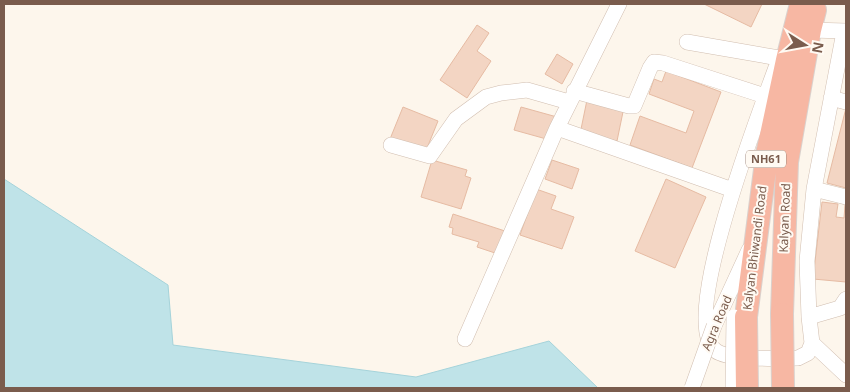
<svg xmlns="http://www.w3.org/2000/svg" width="850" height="392" font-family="'Noto Sans',sans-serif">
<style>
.water{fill:#bfe3e8;stroke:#a5d3da}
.building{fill:#f3d5c3;stroke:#e6bba3}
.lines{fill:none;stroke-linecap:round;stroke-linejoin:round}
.minor-casing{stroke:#d1beb0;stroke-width:16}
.highway-casing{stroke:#dad1cd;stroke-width:24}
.minor{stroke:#fff;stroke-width:15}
.highway{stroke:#f7b7a3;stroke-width:22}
.minor-bridge-casing{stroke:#d1beb0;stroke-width:16;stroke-linecap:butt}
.highway-bridge-casing{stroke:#dad1cd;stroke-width:24;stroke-linecap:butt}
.minor-bridge{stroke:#fff;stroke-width:15}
.highway-bridge{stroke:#f7b7a3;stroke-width:22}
.labels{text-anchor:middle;stroke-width:4;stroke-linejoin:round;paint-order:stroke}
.shield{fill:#fffaf3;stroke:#a28b7f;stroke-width:1}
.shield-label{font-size:11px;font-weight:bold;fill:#7a5c4d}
.street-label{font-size:12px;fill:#7a5c4d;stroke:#fffaf3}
</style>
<rect width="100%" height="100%" fill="#fdf6ec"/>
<path class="water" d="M4,179L168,285L173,345L416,377L549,341L598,388H4Z"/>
<path class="building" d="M704,4H762L751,27Z
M477,25L489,33L477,51L491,61L467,98L440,80Z
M557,54L573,64L562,84L545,74Z
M666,71L721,92L692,168L630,145L640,116L686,133L694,111L649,94L654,79L662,82Z
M587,100L624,107L617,141L580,134Z
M403,107L438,121L425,153L390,139Z
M521,107L557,117L550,140L514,130Z
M846,108V188L827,183Z
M432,160L467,170L465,176L471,178L461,209L421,197Z
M552,160L579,169L572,189L545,179Z
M666,179L706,197L675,268L635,251Z
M536,189L556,196L551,209L574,217L562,249L520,235Z
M822,202L838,204L836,217L844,218L845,205H846V282L813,279Z
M453,214L505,231L498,254L477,247L479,242L452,234L453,228L449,227Z"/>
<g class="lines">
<defs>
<path id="minor" d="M810,30L846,31
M844,32L814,189L807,261L809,317L812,343L846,375
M687,42L779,58
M778,62C763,104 677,322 716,351C730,361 779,358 798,358L808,353L812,343
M574,91L629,106H634L650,68L654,62L663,63L765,96
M831,98L846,102
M557,128L733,190
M391,145L430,156L456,119L486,97L501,93L527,90L569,102
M814,189L846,197
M809,317L840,308L846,299
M714,326L749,250
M465,339L557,128L619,4"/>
<path id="highway" d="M782,314L787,162L810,30L815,10
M746,317L767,154L787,60L801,4"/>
</defs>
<use href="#minor" class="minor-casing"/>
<use href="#highway" class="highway-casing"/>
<use href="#minor" class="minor"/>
<use href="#highway" class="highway"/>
<defs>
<path id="minor-bridge" d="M692,388L714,326
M733,388L734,317"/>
<path id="highway-bridge" d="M782,314L783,388
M746,317L747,388"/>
</defs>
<use href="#minor-bridge" class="minor-bridge-casing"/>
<use href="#highway-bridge" class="highway-bridge-casing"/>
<use href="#minor-bridge" class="minor-bridge"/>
<use href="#highway-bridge" class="highway-bridge"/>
</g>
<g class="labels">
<rect class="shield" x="746" y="150.5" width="40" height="17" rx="4"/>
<g class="shield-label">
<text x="766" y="163">NH61</text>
</g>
<g class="street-label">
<text transform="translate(785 218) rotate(-88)" y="4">Kalyan Road</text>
<text transform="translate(755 248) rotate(-83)" y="4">Kalyan Bhiwandi Road</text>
<text transform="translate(717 323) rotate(-67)" y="4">Agra Road</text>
</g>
</g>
<rect width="850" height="392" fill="none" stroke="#7a5c4d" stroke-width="10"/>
<g transform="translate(805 45) rotate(101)" stroke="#fffaf3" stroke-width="4" paint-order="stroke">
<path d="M0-4L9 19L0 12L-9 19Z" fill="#7a5c4d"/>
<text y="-8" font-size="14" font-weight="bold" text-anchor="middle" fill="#7a5c4d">N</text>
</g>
</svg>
